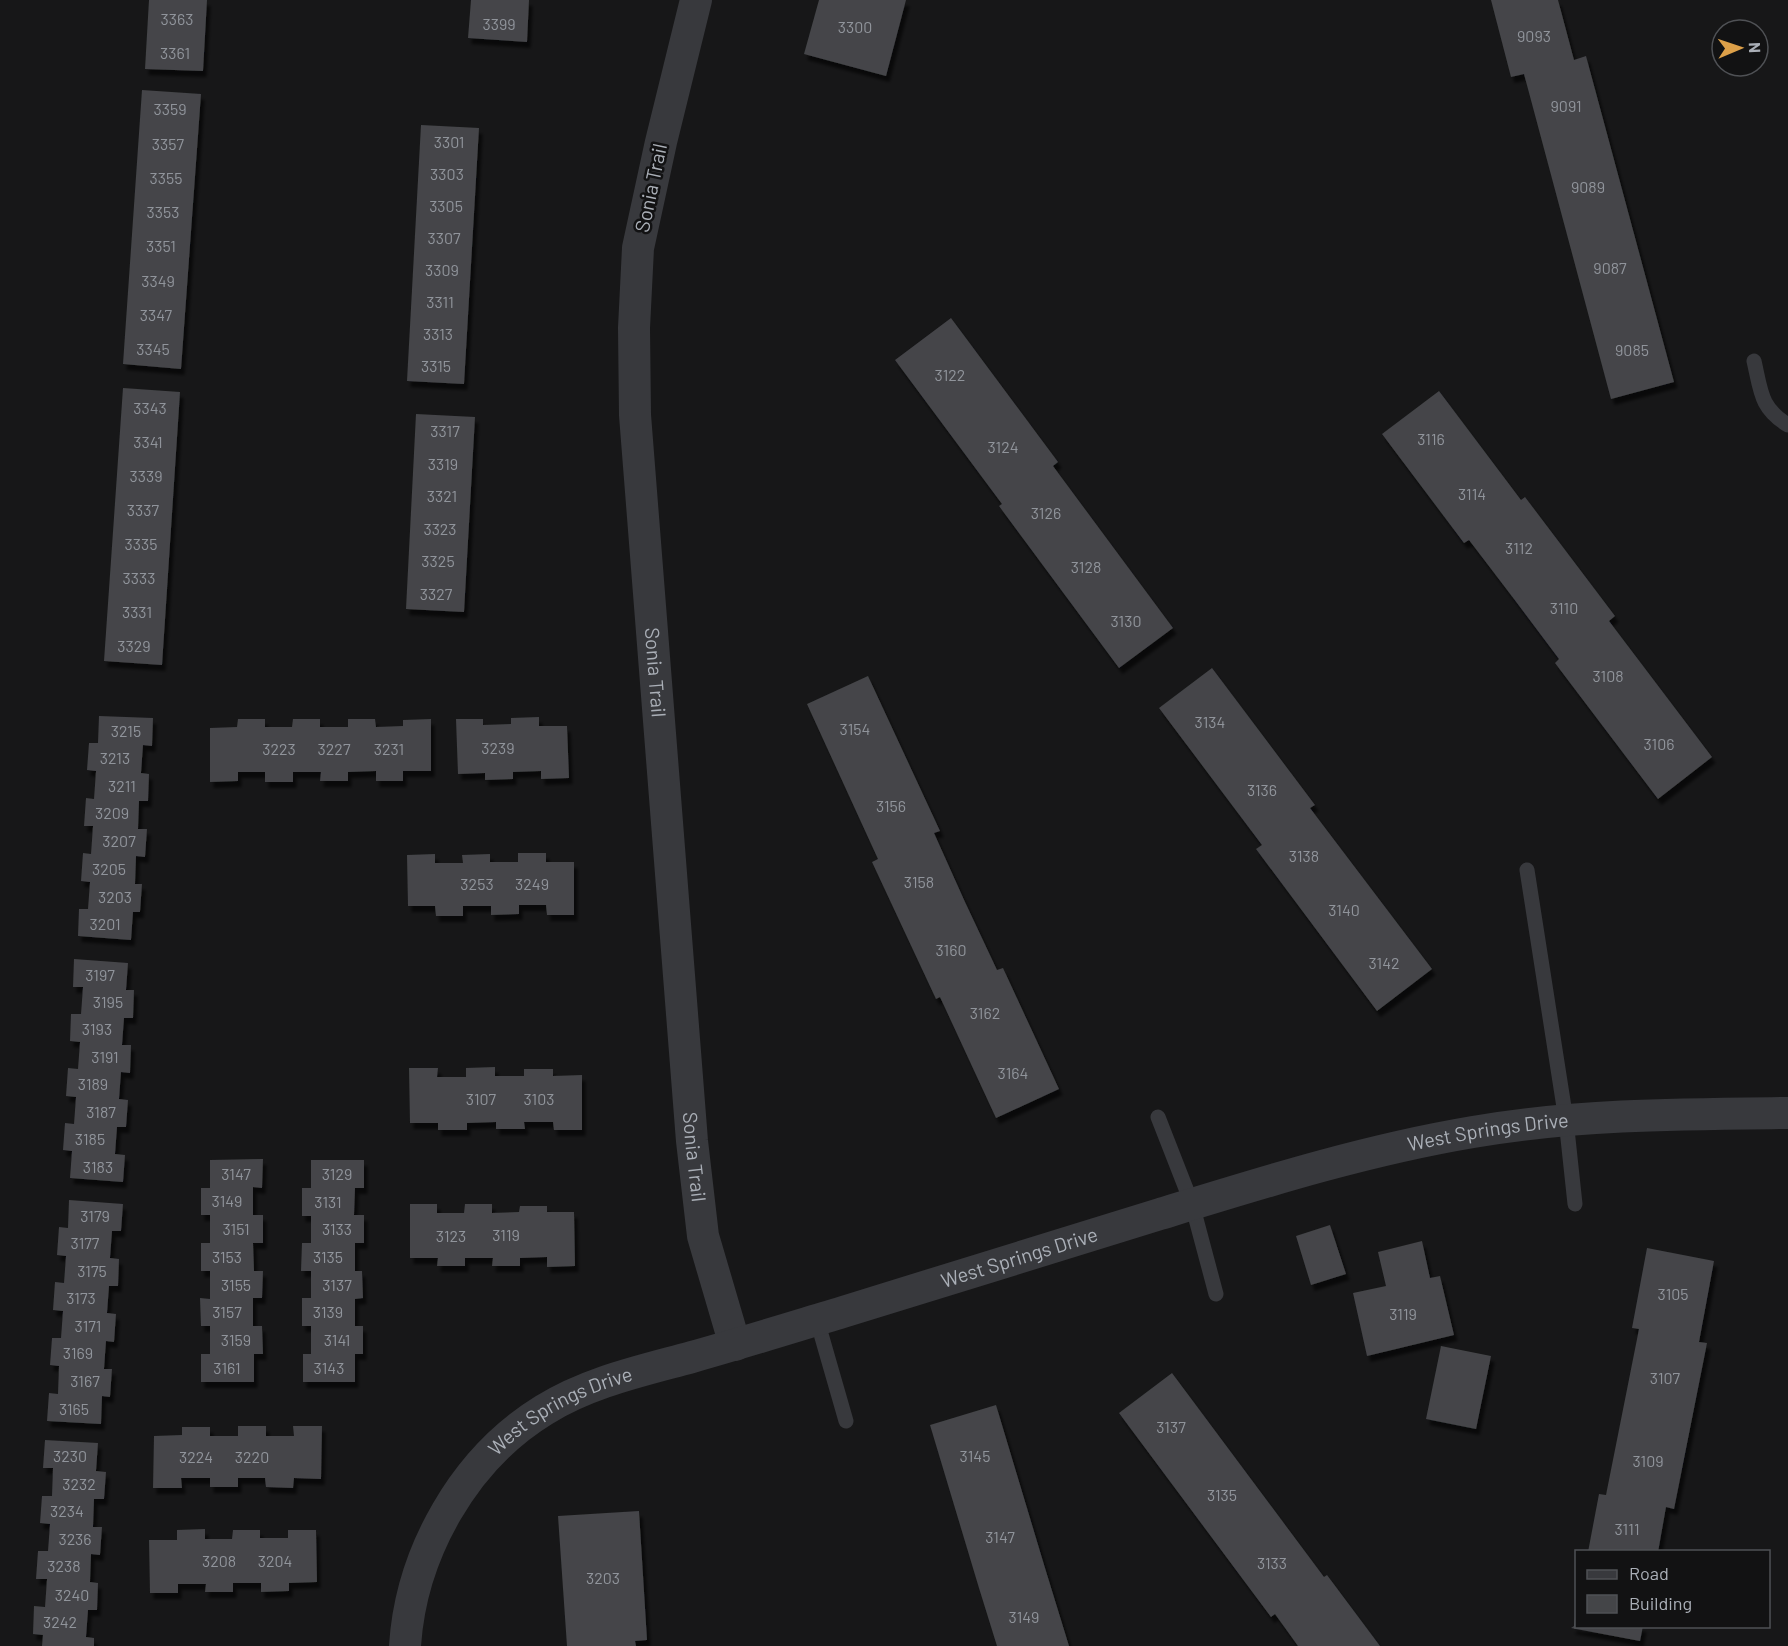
<svg xmlns="http://www.w3.org/2000/svg" width="1788" height="1646" font-family="Barlow,sans-serif">
<style>
.building{fill:#444548;filter:url(#shadow)}
.lines{fill:none;stroke-linecap:round;stroke-linejoin:round}
.service{stroke:#38393d;stroke-width:15}
.minor{stroke:#38393d;stroke-width:32}
.labels{text-anchor:middle;stroke-width:5;stroke-linejoin:round;paint-order:stroke}
.number-label{font-size:16px;fill:#90949b}
.street-label{font-size:20px;fill:#aaafb7;stroke:#121213}
</style>
<defs>
<filter id="shadow"><feDropShadow dx="3.5" dy="6" stdDeviation="1.5" flood-color="#0009"/></filter>
</defs>
<rect width="100%" height="100%" fill="#171718"/>
<path class="building" d="M149,0H207L203,71L145,69Z
M471,0H529L527,42L468,38Z
M819,0H906L886,76L804,54Z
M1491,0H1558L1574,60L1586,56L1674,382L1611,399L1524,74L1511,77Z
M142,90L201,94L181,369L123,364Z
M421,125L479,128L464,384L407,381Z
M951,318L1058,462L1053,466L1173,628L1119,668L999,506L1002,504L895,360Z
M123,388L180,392L162,665L104,661Z
M1439,391L1521,500L1525,497L1615,616L1609,621L1712,757L1658,799L1555,663L1559,659L1514,599L1469,540L1464,543L1382,434Z
M416,414L475,417L464,612L406,609Z
M1212,668L1315,805L1310,808L1432,969L1377,1011L1256,849L1262,845L1159,708Z
M868,676L940,831L934,833L965,902L997,970L1003,968L1059,1089L996,1118L940,997L936,999L872,862L878,859L807,704Z
M99,716L153,718L152,746L143,745L141,773L149,774L148,801H139L138,829H147L145,857L136,856L135,884H142L140,912H133L131,940L78,936L79,909H88L90,882L81,881L83,853L91,854L93,826H84L86,798L94,799L96,771L87,770L89,743H98Z
M539,717V726H567L569,778L541,779V771L513,772V779L485,780V773L458,774L456,719H483V725L511,724V718Z
M238,719H265V727H292L293,719H320V727H348V719H375L376,727L403,726V720L431,719V771H403V781H376V771L348,772V781H320L321,772H293V782H265V772H238V781L210,782V728L237,727Z
M518,853H546V862H574V915H547L546,905H519V914L491,915V906H463V916H436L435,906H408L407,855L435,854V863H463L462,855L490,854V862H518Z
M74,959L128,963L126,990H134L133,1018H124L122,1045H131L130,1073L121,1072L119,1099L128,1100L126,1127H117L115,1154L125,1155L123,1182L70,1178L72,1151L63,1150L65,1123L74,1124L76,1097L66,1096L68,1068L78,1069L80,1042L70,1041L71,1014H81L83,987H73Z
M495,1067V1076H524V1069H553V1076L582,1075V1130H554L553,1122H524L525,1129H496V1122L467,1123V1130H438V1123H410L409,1068H438L437,1077H466V1068Z
M263,1159L262,1188L253,1187V1215H263V1243H253L254,1271H263L262,1298H253V1326H262L263,1354H254V1382H201V1354H210V1326H201L200,1298L210,1299V1271H201V1243H210V1215H201V1188H210V1160Z
M311,1160H364V1188H355L354,1215H364V1243H355V1271H362L363,1298L355,1299V1326H363V1354H355V1382H303V1354H311V1326H302V1298H311V1271H301L302,1243H311V1216H302V1188H311Z
M69,1200L123,1204L121,1231H112L110,1258L119,1259L118,1286H109L107,1313L116,1314L114,1342L106,1341L104,1369H112L110,1397L102,1396L101,1424L47,1421L49,1393L58,1394L59,1366L50,1365L52,1338H61L63,1311L53,1310L55,1282L64,1283L66,1256L57,1255L59,1227L68,1228Z
M410,1204H437V1213H464L465,1204H492V1213L519,1212L520,1206H547V1212H574L575,1266L547,1267V1257L520,1258V1266H492L493,1258H465V1266H437L438,1258H410Z
M1330,1225L1346,1274L1311,1285L1296,1236Z
M1422,1241L1430,1278L1440,1276L1454,1335L1367,1356L1353,1293L1386,1286L1378,1252Z
M1647,1248L1714,1261L1699,1342L1707,1343L1674,1509L1666,1507L1658,1552H1588L1599,1494L1606,1495L1639,1329L1632,1328Z
M1441,1346L1491,1356L1476,1429L1426,1419Z
M1172,1373L1324,1577L1327,1575L1380,1646H1298L1275,1614L1271,1617L1119,1413Z
M996,1405L1045,1568L1069,1646H997L979,1588L930,1425Z
M238,1426H266V1436H294L293,1426H322L321,1479L294,1478L293,1488L266,1487L265,1478H238V1487H210V1478H181L182,1488H153L154,1436L182,1435V1427H210V1436H238Z
M45,1440L98,1443L96,1471L106,1472L104,1499H94L93,1527H102L100,1555L91,1554L90,1582L98,1583L97,1610H88L86,1637L94,1638V1646H42L43,1635L33,1634L34,1606L45,1607L47,1579H36L38,1551H48L50,1524L40,1523L42,1496H52L53,1468H43Z
M639,1511L647,1640L635,1641L636,1646H567L558,1516Z
M205,1529V1539H232L233,1530H260V1538H288V1530H316L317,1582L289,1583V1591L261,1592V1583H233V1592H205L206,1584H178V1593H150L149,1540H177V1530Z
M1575,1617L1576,1626H1643L1640,1641L1571,1628L1574,1626Z"/>
<g class="lines">
<path class="service" d="M1754,361C1761,391 1760,408 1788,425
M1527,870L1566,1120L1575,1204
M1158,1117L1192,1204L1216,1294
M817,1320L846,1421"/>
<g class="minor">
<path id="s1" d="M696,0L661,142L638,248L634,328L635,415L692,1141L703,1236L735,1345"/>
<path id="s2" d="M405,1646C411,1553 464,1459 544,1410C589,1382 641,1371 692,1357C742,1343 793,1327 843,1312C949,1279 1055,1247 1160,1214C1264,1182 1366,1150 1473,1132C1577,1114 1683,1114 1788,1113"/>
</g>
</g>
<g class="labels">
<g class="number-label">
<text x="177" y="25">3363</text>
<text x="499" y="30">3399</text>
<text x="855" y="33">3300</text>
<text x="1534" y="42">9093</text>
<text x="175" y="59">3361</text>
<text x="1566" y="112">9091</text>
<text x="170" y="115">3359</text>
<text x="449" y="148">3301</text>
<text x="168" y="150">3357</text>
<text x="447" y="180">3303</text>
<text x="166" y="184">3355</text>
<text x="1588" y="193">9089</text>
<text x="446" y="212">3305</text>
<text x="163" y="218">3353</text>
<text x="444" y="244">3307</text>
<text x="161" y="252">3351</text>
<text x="1610" y="274">9087</text>
<text x="442" y="276">3309</text>
<text x="158" y="287">3349</text>
<text x="440" y="308">3311</text>
<text x="156" y="321">3347</text>
<text x="438" y="340">3313</text>
<text x="153" y="355">3345</text>
<text x="1632" y="356">9085</text>
<text x="436" y="372">3315</text>
<text x="950" y="381">3122</text>
<text x="150" y="414">3343</text>
<text x="445" y="437">3317</text>
<text x="1431" y="445">3116</text>
<text x="148" y="448">3341</text>
<text x="1003" y="453">3124</text>
<text x="443" y="470">3319</text>
<text x="146" y="482">3339</text>
<text x="1472" y="500">3114</text>
<text x="442" y="502">3321</text>
<text x="143" y="516">3337</text>
<text x="1046" y="519">3126</text>
<text x="440" y="535">3323</text>
<text x="141" y="550">3335</text>
<text x="1519" y="554">3112</text>
<text x="438" y="567">3325</text>
<text x="1086" y="573">3128</text>
<text x="139" y="584">3333</text>
<text x="436" y="600">3327</text>
<text x="1564" y="614">3110</text>
<text x="137" y="618">3331</text>
<text x="1126" y="627">3130</text>
<text x="134" y="652">3329</text>
<text x="1608" y="682">3108</text>
<text x="1210" y="728">3134</text>
<text x="855" y="735">3154</text>
<text x="126" y="737">3215</text>
<text x="1659" y="750">3106</text>
<text x="498" y="754">3239</text>
<text x="279" y="755">3223</text>
<text x="334" y="755">3227</text>
<text x="389" y="755">3231</text>
<text x="115" y="764">3213</text>
<text x="122" y="792">3211</text>
<text x="1262" y="796">3136</text>
<text x="891" y="812">3156</text>
<text x="112" y="819">3209</text>
<text x="119" y="847">3207</text>
<text x="1304" y="862">3138</text>
<text x="109" y="875">3205</text>
<text x="919" y="888">3158</text>
<text x="477" y="890">3253</text>
<text x="532" y="890">3249</text>
<text x="115" y="903">3203</text>
<text x="1344" y="916">3140</text>
<text x="105" y="930">3201</text>
<text x="951" y="956">3160</text>
<text x="1384" y="969">3142</text>
<text x="100" y="981">3197</text>
<text x="108" y="1008">3195</text>
<text x="985" y="1019">3162</text>
<text x="97" y="1035">3193</text>
<text x="105" y="1063">3191</text>
<text x="1013" y="1079">3164</text>
<text x="93" y="1090">3189</text>
<text x="481" y="1105">3107</text>
<text x="539" y="1105">3103</text>
<text x="101" y="1118">3187</text>
<text x="90" y="1145">3185</text>
<text x="98" y="1173">3183</text>
<text x="236" y="1180">3147</text>
<text x="337" y="1180">3129</text>
<text x="227" y="1207">3149</text>
<text x="328" y="1208">3131</text>
<text x="95" y="1222">3179</text>
<text x="236" y="1235">3151</text>
<text x="337" y="1235">3133</text>
<text x="506" y="1241">3119</text>
<text x="451" y="1242">3123</text>
<text x="85" y="1249">3177</text>
<text x="227" y="1263">3153</text>
<text x="328" y="1263">3135</text>
<text x="92" y="1277">3175</text>
<text x="236" y="1291">3155</text>
<text x="337" y="1291">3137</text>
<text x="1673" y="1300">3105</text>
<text x="81" y="1304">3173</text>
<text x="227" y="1318">3157</text>
<text x="328" y="1318">3139</text>
<text x="1403" y="1320">3119</text>
<text x="88" y="1332">3171</text>
<text x="236" y="1346">3159</text>
<text x="337" y="1346">3141</text>
<text x="78" y="1359">3169</text>
<text x="227" y="1374">3161</text>
<text x="329" y="1374">3143</text>
<text x="1665" y="1384">3107</text>
<text x="85" y="1387">3167</text>
<text x="74" y="1415">3165</text>
<text x="1171" y="1433">3137</text>
<text x="70" y="1462">3230</text>
<text x="975" y="1462">3145</text>
<text x="196" y="1463">3224</text>
<text x="252" y="1463">3220</text>
<text x="1648" y="1467">3109</text>
<text x="79" y="1490">3232</text>
<text x="1222" y="1501">3135</text>
<text x="67" y="1517">3234</text>
<text x="1627" y="1535">3111</text>
<text x="1000" y="1543">3147</text>
<text x="75" y="1545">3236</text>
<text x="219" y="1567">3208</text>
<text x="275" y="1567">3204</text>
<text x="1272" y="1569">3133</text>
<text x="64" y="1572">3238</text>
<text x="603" y="1584">3203</text>
<text x="72" y="1601">3240</text>
<text x="1024" y="1623">3149</text>
<text x="60" y="1628">3242</text>
</g>
<g class="street-label">
<text transform="translate(651 188) rotate(-78)" y="7">Sonia Trail</text>
<text dy="7" stroke="none"><textPath href="#s1" startOffset="680">Sonia Trail</textPath></text>
<text dy="7" stroke="none"><textPath href="#s2" startOffset="1270">West Springs Drive</textPath></text>
<text dy="7" stroke="none"><textPath href="#s1" startOffset="1166">Sonia Trail</textPath></text>
<text dy="7" stroke="none"><textPath href="#s2" startOffset="784">West Springs Drive</textPath></text>
<text dy="7" stroke="none"><textPath href="#s2" startOffset="298">West Springs Drive</textPath></text>
</g>
</g>
<rect x="1575" y="1550" width="195" height="78" fill="#121213" stroke="#4f5155" stroke-width="1.5"/>
<rect x="1587" y="1570" width="30" height="9" fill="#38393d" stroke="#4f5155" stroke-width="1.5"/>
<text x="1629" y="1580" font-size="18" fill="#aaafb7">Road</text>
<rect x="1587" y="1595" width="30" height="18" fill="#444548" stroke="#4f5155" stroke-width="1.5"/>
<text x="1629" y="1610" font-size="18" fill="#aaafb7">Building</text>
<g transform="translate(1740 48) rotate(88)"><circle r="28" fill="#121213" stroke="#4f5155" stroke-width="1.5"/>
<path d="M0-4.5L10 22L0 15L-10 22Z" fill="#dda049"/>
<text y="-9" font-size="16" font-weight="bold" text-anchor="middle" fill="#aaafb7">N</text>
</g>
</svg>
